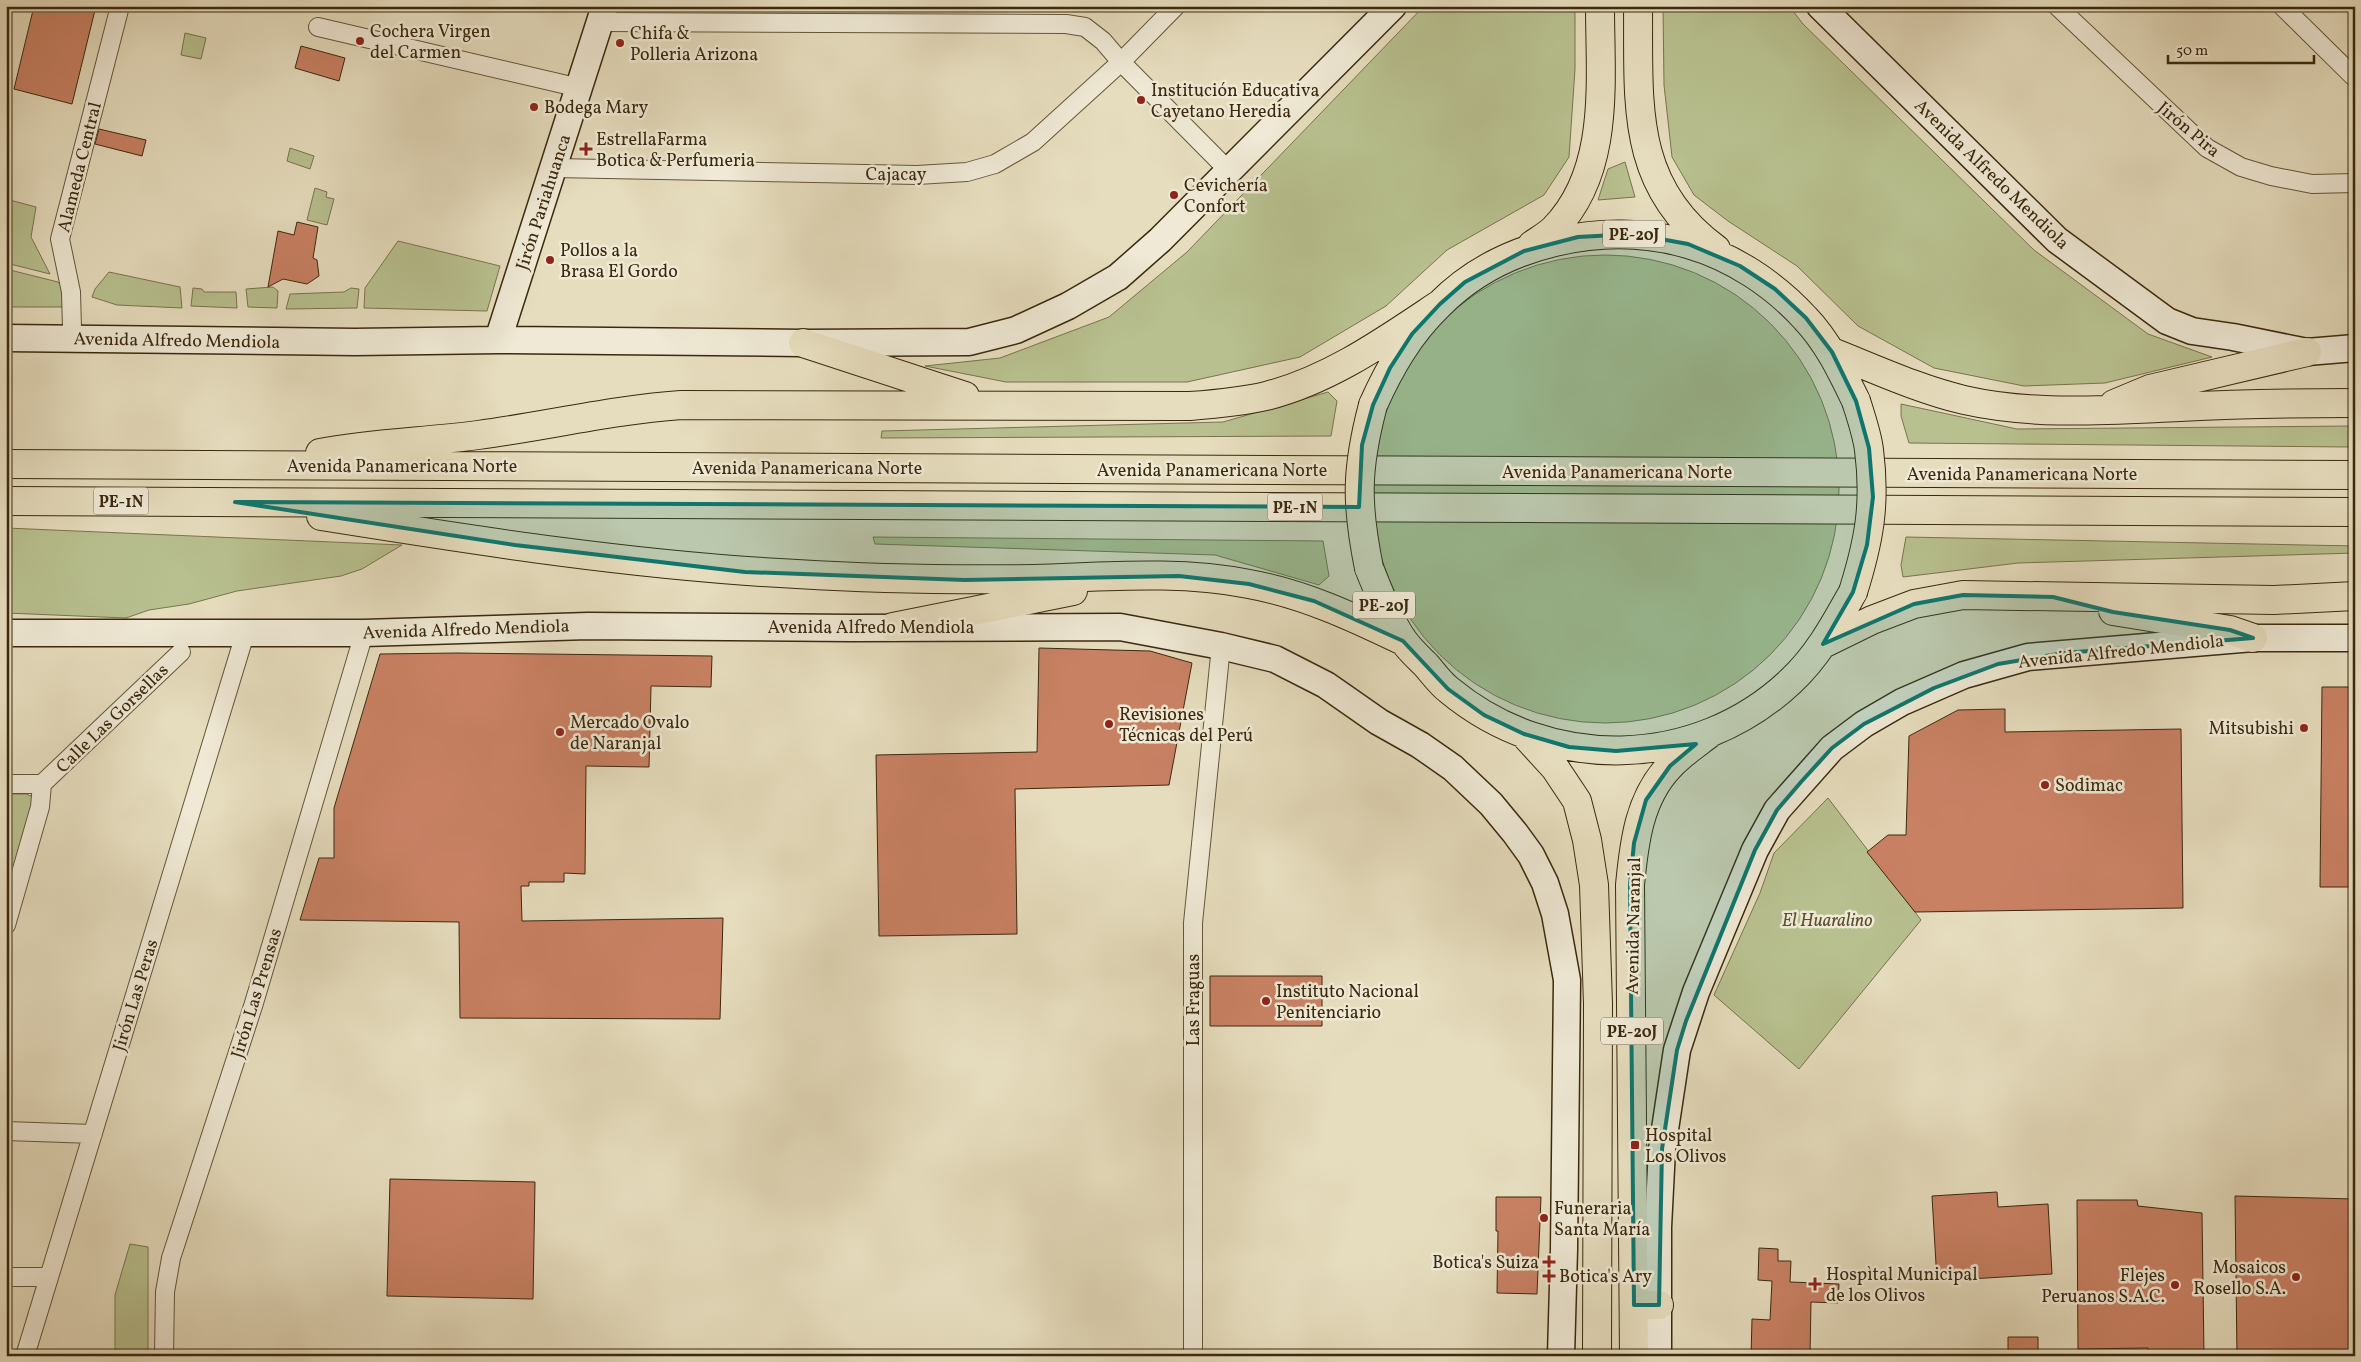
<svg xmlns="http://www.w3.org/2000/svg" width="2361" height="1362" font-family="Vollkorn,serif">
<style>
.green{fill:#b8c08f;stroke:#79744e}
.building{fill:#c98164;stroke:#3a290e}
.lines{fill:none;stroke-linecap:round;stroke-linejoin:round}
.street-casing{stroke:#65563a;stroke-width:20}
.secondary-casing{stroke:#3a290e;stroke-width:29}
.highway-casing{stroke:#3a290e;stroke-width:30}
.street{stroke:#efe9d5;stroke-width:18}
.secondary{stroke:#efe9d5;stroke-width:26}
.highway{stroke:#e6ddbe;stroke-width:28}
.highway-bridge-casing{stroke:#3a290e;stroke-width:30;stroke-linecap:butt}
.highway-bridge{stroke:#e6ddbe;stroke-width:28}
.marked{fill:#0f766e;fill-opacity:0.2;stroke:#0f766e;stroke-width:4;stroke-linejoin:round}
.poi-dot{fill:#8f2418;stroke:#efe9d5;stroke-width:2}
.labels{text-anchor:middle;stroke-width:5;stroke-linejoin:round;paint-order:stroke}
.shield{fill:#efe9d5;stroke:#70634a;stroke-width:1}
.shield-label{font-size:16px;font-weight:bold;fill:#3a290e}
.poi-label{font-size:18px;fill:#3a290e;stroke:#efe9d5;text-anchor:start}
.street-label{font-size:18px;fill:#3a290e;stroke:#efe9d5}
.park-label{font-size:18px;font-style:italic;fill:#5a4f2e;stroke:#efe9d5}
</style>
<rect width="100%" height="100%" fill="#e6ddbe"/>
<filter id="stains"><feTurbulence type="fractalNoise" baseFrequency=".004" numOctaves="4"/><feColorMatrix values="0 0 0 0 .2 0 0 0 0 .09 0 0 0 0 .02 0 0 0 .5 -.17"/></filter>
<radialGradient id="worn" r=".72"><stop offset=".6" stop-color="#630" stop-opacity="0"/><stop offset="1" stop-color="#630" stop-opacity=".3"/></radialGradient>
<path class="green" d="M1424,6H1575V69L1569,157L1544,195L1447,250L1386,306L1300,357L1187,382H1006L925,366L1000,358L1109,317L1187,252Z
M1663,6H1789L1803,24L2034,250L2148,334L2212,357L2105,383L2024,386L1934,368L1858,326L1797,266L1728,221L1694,195L1672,157L1664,85Z
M185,33L206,38L201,59L181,55Z
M290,148L314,156L310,169L287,161Z
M1625,162L1635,197L1598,200L1608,169Z
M315,188L327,192L326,197L334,199L327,225L307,220Z
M6,199L36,207L31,237L50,274L6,263Z
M398,241L500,266L487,311L364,308L365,288Z
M1371 489a234 234 0 1 1 468 0a234 234 0 1 1-468 0Z
M6,269L58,282L65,290L62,307H6Z
M109,272L180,287L182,308L117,305L92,297L95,289Z
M273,287L278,291L277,308L248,307L246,289Z
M193,288L202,289L204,292H236L237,308L191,306Z
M351,288L359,289L357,308L286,309L290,294L344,292Z
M1328,392L1337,401L1331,436L881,438L882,431L1223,422Z
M1901,404L2017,429L2350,426V447L1909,443L1901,416Z
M6,528L402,545L362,569L341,576L237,591L189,604L149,610L126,618L6,613Z
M873,537L1323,541L1329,576L1319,585L1215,555L875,544Z
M1906,537L2355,546V553L2018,563L1903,577L1901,565Z
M6,794H26L36,798L6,906Z
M1828,798L1921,920L1799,1069L1714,995L1760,893L1774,853Z
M130,1244L148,1247V1356H115V1295Z"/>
<path class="building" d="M34,6H96L72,104L14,89Z
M301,46L345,58L339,81L295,68Z
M99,129L146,140L142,156L95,144Z
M297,222L318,227L313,258L317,260L319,276L307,284L283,279L268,287L278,231L294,235Z
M1039,648L1150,651L1192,663L1169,785L1015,789L1017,934L879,936L876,755L1037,752Z
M456,653L712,656L711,687L651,686L649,767L586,766L585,874L564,873V882H529V886H521L522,921L723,918L720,1019L460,1018L459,922L300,920L319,858H334V808L380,654Z
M2322,687H2355V887H2320Z
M2005,709V732L2181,729L2183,908L1915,912L1867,852L1888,835H1906L1909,736L1958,710Z
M1210,976H1322V1026H1210Z
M390,1179L535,1182L533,1299L387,1296Z
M1997,1192L1998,1207L2048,1204L2052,1274L1937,1281L1932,1196Z
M2235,1196L2355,1199V1356H2237Z
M1496,1197H1541L1537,1294L1497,1293L1498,1231H1496Z
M2077,1200H2137L2138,1206L2202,1213L2204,1356H2148V1348L2078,1349Z
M1759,1248L1778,1249V1261H1791L1790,1282L1839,1284L1838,1303L1811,1302L1810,1356H1751L1752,1319L1770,1320L1772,1281L1758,1280Z
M2008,1337H2038V1356H2008Z"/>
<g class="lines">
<defs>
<path id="street" d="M2057,6L2207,148L2241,167L2271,176L2312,184L2355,183
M2282,6L2355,78
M600,22L1066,24L1085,27L1103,41L1121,62L1228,170
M318,27L580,88
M554,168L917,175L967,172L995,164L1033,142L1121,62L1176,6
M72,328L71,292L60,239L120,6
M6,784H42
M42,784L181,652
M6,925L40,807L42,784
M6,1131L93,1134
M6,1277H49
M25,1356L245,634
M164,1356L165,1292L171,1258L254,1003L364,633
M1193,1356V923L1221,646"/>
<path id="secondary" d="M1820,6L2057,240L2167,321L2192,331L2233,337L2307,352L2355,348
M6,338L355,342L498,340L803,343L969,342L1016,330L1068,306L1118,277L1160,240L1393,6
M498,340L605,6
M6,633H364L588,626L852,628L1120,627L1221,646L1275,659L1326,685L1379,722L1420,745L1453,768L1491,804L1515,833L1531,855L1545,883L1555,914L1567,980L1564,1249L1561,1356
M1658,1356V1227L1662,1149L1677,1050L1696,992L1755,850L1777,810L1832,748L1864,724L1902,702L1964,675L2028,657L2253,638H2355"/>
<path id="highway" d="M1638,6C1639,102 1629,186 1716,249
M1532,245C1539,240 1548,235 1554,229C1611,171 1600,81 1600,6
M803,343L965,396
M1832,352C1875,369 1918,389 1964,400C2035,416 2108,410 2180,407C2238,404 2296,403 2355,403
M2114,404L2150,389L2307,352
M1373,405C1390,367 1409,334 1439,305C1501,242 1604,220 1688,244C1733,257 1774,284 1805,318C1828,342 1842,372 1856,401
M320,453C372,443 425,442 478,435C546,426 612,410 681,405L1190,406C1216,404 1241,402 1266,396C1330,380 1386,340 1440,304
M6,464L2355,475
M6,501L2355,512
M321,516C478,541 637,566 797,574C876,579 955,580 1034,579C1105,577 1178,570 1249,584C1304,594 1353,617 1403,641
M1369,568C1379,592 1388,618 1403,640C1409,649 1418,657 1426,665C1433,673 1440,683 1449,690C1549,773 1696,771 1791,681C1818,656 1835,624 1853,592
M2113,611L2230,630L2253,638
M893,627L1073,591
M1823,644L1872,620L1914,604L1963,595L2274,600L2355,596
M1524,734L1555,768L1577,801L1587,840L1594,885L1598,1004L1597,1356
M1634,1305H1659
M1634,1356L1630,885C1634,843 1639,798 1670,766C1681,754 1696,744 1709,734"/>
</defs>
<use href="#street" class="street-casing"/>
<use href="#secondary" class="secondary-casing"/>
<use href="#highway" class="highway-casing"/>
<use href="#street" class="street"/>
<use href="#secondary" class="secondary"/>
<use href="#highway" class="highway"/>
<defs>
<path id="highway-bridge" d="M1369,568C1356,504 1356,469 1373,405
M1853,592C1869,541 1876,504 1869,450C1867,434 1861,417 1856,401"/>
</defs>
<use href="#highway-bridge" class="highway-bridge-casing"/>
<use href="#highway-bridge" class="highway-bridge"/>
</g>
<path class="marked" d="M1633,234L1688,244L1740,266L1775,289L1806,318L1832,352L1856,401L1869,448L1873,497L1867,545L1853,592L1823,644L1914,604L1963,595L2053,597L2113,612L2230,630L2253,638L2064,653L1998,664L1934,688L1864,724L1832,748L1801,782L1777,810L1755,850L1686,1021L1677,1050L1662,1149L1659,1305H1634L1630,885L1634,843L1646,800L1670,766L1696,744L1616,751L1569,747L1524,734L1484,715L1448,689L1403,641L1314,601L1249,584L1179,576L965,580L745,572L515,545L235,502L1359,507L1362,445L1373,405L1390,368L1412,334L1440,304L1465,282L1524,251L1578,237Z"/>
<g class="poi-dot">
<circle cx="360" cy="41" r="5"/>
<circle cx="620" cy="43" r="5"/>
<circle cx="1141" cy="100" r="5"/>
<circle cx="534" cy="107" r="5"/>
<path d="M583.5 141.5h5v5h5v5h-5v5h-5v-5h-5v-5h5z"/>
<circle cx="1174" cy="195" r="5"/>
<circle cx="550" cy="260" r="5"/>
<circle cx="1109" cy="724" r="5"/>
<circle cx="2304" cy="728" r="5"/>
<circle cx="560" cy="732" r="5"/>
<circle cx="2045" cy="785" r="5"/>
<circle cx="1266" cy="1001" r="5"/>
<rect x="1630" y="1140" width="10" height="10" rx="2.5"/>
<circle cx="1544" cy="1218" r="5"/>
<path d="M1546.5 1254.5h5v5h5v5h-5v5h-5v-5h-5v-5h5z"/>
<path d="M1546.5 1268.5h5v5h5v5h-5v5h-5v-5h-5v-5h5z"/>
<circle cx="2296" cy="1277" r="5"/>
<path d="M1812.5 1276.5h5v5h5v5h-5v5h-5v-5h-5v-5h5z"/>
<circle cx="2175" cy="1285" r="5"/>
</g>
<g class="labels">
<g class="shield">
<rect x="1603" y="220.5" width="62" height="27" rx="4"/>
<rect x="93.5" y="487.5" width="55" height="27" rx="4"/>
<rect x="1267.5" y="493.5" width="55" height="27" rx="4"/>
<rect x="1353" y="591.5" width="62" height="27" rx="4"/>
<rect x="1601" y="1017.5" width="62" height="27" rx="4"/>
</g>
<g class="shield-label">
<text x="1634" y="240">PE-20J</text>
<text x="121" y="507">PE-1N</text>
<text x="1295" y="513">PE-1N</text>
<text x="1384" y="611">PE-20J</text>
<text x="1632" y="1037">PE-20J</text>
</g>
<g class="poi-label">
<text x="370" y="37">Cochera Virgen<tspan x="370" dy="21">del Carmen</tspan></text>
<text x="630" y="39">Chifa &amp;<tspan x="630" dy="21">Polleria Arizona</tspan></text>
<text x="1151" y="96">Institución Educativa<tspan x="1151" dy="21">Cayetano Heredia</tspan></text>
<text x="544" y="113">Bodega Mary</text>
<text x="596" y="145">EstrellaFarma<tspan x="596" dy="21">Botica &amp; Perfumeria</tspan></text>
<text x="1184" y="191">Cevichería<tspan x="1184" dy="21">Confort</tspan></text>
<text x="560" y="256">Pollos a la<tspan x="560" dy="21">Brasa El Gordo</tspan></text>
<text x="1119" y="720">Revisiones<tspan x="1119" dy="21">Técnicas del Perú</tspan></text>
<text x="570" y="728">Mercado Ovalo<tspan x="570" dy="21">de Naranjal</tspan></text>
<text x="2294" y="734" text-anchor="end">Mitsubishi</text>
<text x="2055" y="791">Sodimac</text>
<text x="1276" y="997">Instituto Nacional<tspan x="1276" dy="21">Penitenciario</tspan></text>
<text x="1645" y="1141">Hospital<tspan x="1645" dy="21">Los Olivos</tspan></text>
<text x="1554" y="1214">Funeraria<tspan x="1554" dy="21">Santa María</tspan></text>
<text x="1539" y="1268" text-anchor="end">Botica's Suiza</text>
<text x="2286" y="1273" text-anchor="end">Mosaicos<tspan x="2286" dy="21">Rosello S.A.</tspan></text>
<text x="1826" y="1280">Hospìtal Municipal<tspan x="1826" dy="21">de los Olivos</tspan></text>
<text x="2165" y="1281" text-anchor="end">Flejes<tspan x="2165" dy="21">Peruanos S.A.C.</tspan></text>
<text x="1559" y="1282">Botica's Ary</text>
</g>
<g class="street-label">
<text transform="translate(2189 129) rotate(40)" y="6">Jirón Pira</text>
<text transform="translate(79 167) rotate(-76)" y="6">Alameda Central</text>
<text x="896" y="180">Cajacay</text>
<text transform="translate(1992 174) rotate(44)" y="6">Avenida Alfredo Mendiola</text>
<text transform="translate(543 202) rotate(-72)" y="6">Jirón Pariahuanca</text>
<text transform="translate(177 340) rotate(1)" y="6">Avenida Alfredo Mendiola</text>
<text x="402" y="472">Avenida Panamericana Norte</text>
<text x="807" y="474">Avenida Panamericana Norte</text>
<text x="1212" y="476">Avenida Panamericana Norte</text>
<text x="1617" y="478">Avenida Panamericana Norte</text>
<text x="2022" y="480">Avenida Panamericana Norte</text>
<text x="871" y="633">Avenida Alfredo Mendiola</text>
<text transform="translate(466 629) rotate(-2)" y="6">Avenida Alfredo Mendiola</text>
<text transform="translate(2121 651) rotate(-6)" y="6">Avenida Alfredo Mendiola</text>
<text transform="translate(112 718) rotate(-44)" y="6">Calle Las Gorsellas</text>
<text transform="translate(1633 926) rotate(-89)" y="6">Avenida Naranjal</text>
<text transform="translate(256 993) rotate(-73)" y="6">Jirón Las Prensas</text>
<text transform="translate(135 995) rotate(-73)" y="6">Jirón Las Peras</text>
<text transform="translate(1193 1000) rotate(-90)" y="6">Las Fraguas</text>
</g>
<g class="park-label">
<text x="1827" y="926">El Huaralino</text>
</g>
</g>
<rect width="2361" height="1362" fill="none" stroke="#e6ddbe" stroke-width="25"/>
<rect x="8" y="8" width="2346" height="1347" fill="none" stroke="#3a290e" stroke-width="2.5"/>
<rect x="12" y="12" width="2336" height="1337" fill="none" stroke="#3a290e"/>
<path d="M2168 55v8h146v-8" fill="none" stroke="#3a290e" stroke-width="2.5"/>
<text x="2176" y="55" font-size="15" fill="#3a290e" stroke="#efe9d5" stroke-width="4" paint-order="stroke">50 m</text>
<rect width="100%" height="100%" filter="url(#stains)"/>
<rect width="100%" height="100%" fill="url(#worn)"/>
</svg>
